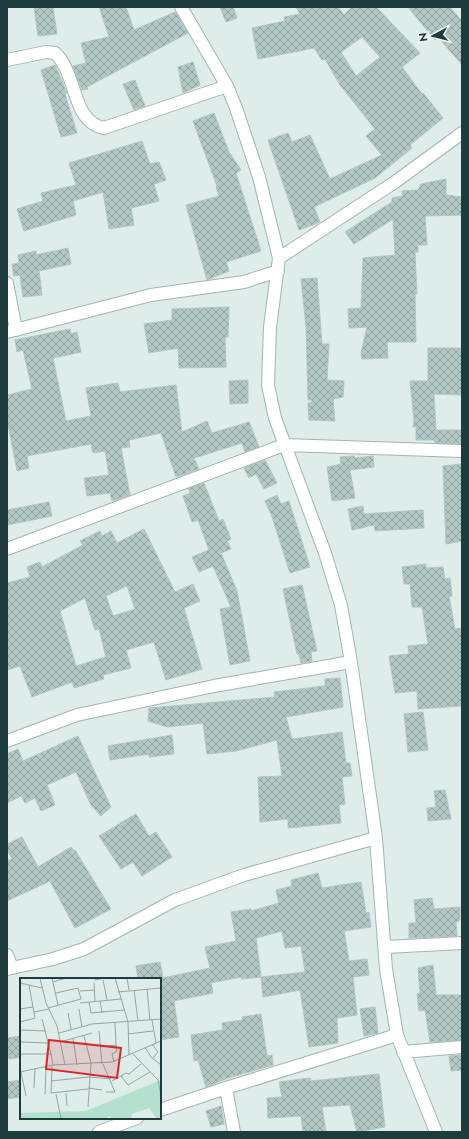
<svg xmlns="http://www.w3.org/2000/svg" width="469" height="1139" font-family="Jost,sans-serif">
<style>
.building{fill:url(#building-cross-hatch);stroke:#b0c6c4;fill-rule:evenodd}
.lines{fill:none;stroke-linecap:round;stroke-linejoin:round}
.street-casing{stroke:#a1b4b3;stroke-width:14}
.street{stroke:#fff;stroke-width:12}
.inset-road{fill:none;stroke:#91a6a5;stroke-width:1}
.view{fill:#d62828;fill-opacity:0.15;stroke:#d62828;stroke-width:2}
.inset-edge{fill:none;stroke:#1e3c3e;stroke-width:2}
</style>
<defs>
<pattern id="building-cross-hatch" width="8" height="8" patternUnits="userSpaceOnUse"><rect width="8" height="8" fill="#b3c7c4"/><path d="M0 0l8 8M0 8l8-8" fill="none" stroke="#91a3a1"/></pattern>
</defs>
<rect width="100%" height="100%" fill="#deecea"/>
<path class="building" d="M34,7H53L57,34L38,36Z
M99,7H126L134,30L175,12L188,33L87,87L88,89L82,90L73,66L86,63L81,43L109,37Z
M220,7H233L237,18L226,22Z
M296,7H338L344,15L352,7H376L420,53L402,67L422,94L423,93L443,118L410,145L412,148L375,178L314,207L320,222L299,230L268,140L288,133L292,142L310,135L330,179L382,155L366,136L375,129L340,85L325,59L322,60L314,48L258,59L252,28L285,21L284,17L300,14ZM362,37L380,57L356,76L341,52Z
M408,7H450L462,21V65L439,38L435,40Z
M193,62L200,85L183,93L178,67Z
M55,65L67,93L65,94L77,133L61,137L41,70Z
M135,80L145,106L134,110L123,84Z
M214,113L229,152L241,170L236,173L261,251L226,262L229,271L207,280L186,205L219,196L216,187L217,186L193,121Z
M142,141L150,164L159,162L166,180L154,184L159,201L131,208L134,225L109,229L103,192L73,201L76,215L24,231L17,209L43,201L41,193L76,185L69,163Z
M446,179V195L462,197V215L425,216L427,245H418V252H415L417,294H415L416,342H387L388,358L362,359L361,353L367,327L349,328L348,309L361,308L363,258L395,255L393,219L354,244L345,232L392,202V198L403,196L402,191L418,190L421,184Z
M68,248L71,264L39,271L42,295L23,297L20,275L14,276L12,264L19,263L18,255L36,251V255Z
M317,278L322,344H329L327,380L344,381L343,397L333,399L335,421L309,420L308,403L312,402V400H308L306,326L301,279Z
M229,307L228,337H225L226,367L179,368L178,348L149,353L144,324L172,320V309Z
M70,329L71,334L77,332L81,352L53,358L66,421L91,416L86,388L118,383L120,392L176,385L182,432L207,421L212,433L249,422L259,447L245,452L242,443L194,458L199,469L176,477L161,433L129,440L130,447L121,448L130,495L112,501L110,493L87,496L84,478L109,475L105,451L93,453L91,444L27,456L29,468L17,471L7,419V395L32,389L23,350L17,352L15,340Z
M428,348H462V395L434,394L436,430H462V444L435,443L434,440H416V426L413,427L414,420L410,381H428Z
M248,380V403L230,404L229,381Z
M354,456L355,458L373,456L374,467L350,470L355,498L332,501L327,467L341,464L340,457Z
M265,460L277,483L264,489L256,474L249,478L244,468Z
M462,464V541L446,544L443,466Z
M204,483L219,521L223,519L231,539L227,541L231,549L221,553L237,591L250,661L230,665L220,609L231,607L213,566L199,572L192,557L209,550L198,520L192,522L183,496L190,493L189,489H187Z
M277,495L281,504L289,501L310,567L290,573L272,517L265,501Z
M49,502L52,516L7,525V510Z
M363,506L364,514L423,510L424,528L375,531L374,525L352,530L348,509Z
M144,529L175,592L193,584L200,601L184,608L202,669L166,680L154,642L126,650L131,668L103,675L104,679L74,688L72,682L32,697L20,666L7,670V583L30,577L27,567L40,562L42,567L83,545L80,541L100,531L102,536L111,531L117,543ZM127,586L135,609L113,616L106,596ZM85,598L95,630L99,629L106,657L76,666L60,611Z
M426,564V568L443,567L445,579L450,578L452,596H449L455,629L462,628V706L418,709L417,691L395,693L389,656L409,654L408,646L428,644L422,607H412L410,584H404L402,567Z
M302,585L317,651L311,652L312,661L301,663L299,654H297L283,589Z
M340,678L343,707L286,717L292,739L342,732L346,763H350L352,776L342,777L345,804L339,805L341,823L288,828V819L260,822L258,777L282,776L277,740L236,751L207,754L203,723L167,727L148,721L149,708L275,697L274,692L325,686V679Z
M423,712L428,750L408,752L404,714Z
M172,735L174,754L149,757V754L110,760L108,746Z
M78,736L111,807L101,816L91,805L76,772L47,785L55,805L41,811L35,798L25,803L21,796L7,803V754L18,749L23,761Z
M445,790L451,819L428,821L427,808L436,807L434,791Z
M136,814L149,836L156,832L172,857L142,876L133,862L121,869L99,836L119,824L121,828L120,823Z
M22,837L38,867L71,847L74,851L75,850L111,909L75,928L50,881L7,901V861L12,859L7,849V844Z
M318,873L322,888L361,882L366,913L369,912L371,927L344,931L349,961L367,959L369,975L353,977L357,1015L337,1018L338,1043L309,1047L300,990L263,997L261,977L305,972L301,946L285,948L282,931L256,938L261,977L242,979L241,977L211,983L213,993L174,1001L179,1037L160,1040V979H138L136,966L160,962L163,978L210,968L205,947L236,941L231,912L251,909V911L279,903L276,890L292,886L291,880Z
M432,898L434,909L460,907V920L456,922L457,936L409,938V923H416L414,900Z
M433,965L436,995H462V1040L430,1042L425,1010L419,1011L417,994L420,993L418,968Z
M375,1007L378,1033L364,1036L360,1009Z
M261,1014L267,1056L272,1055L273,1065L228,1078L206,1087L198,1060L194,1061L191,1035L223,1030L222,1023L243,1020L242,1017Z
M21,1036V1057L9,1059L7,1038Z
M462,1055V1070L451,1071L449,1056Z
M379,1074L385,1127L357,1132L350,1105L322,1107L326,1132H303L301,1116L268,1118L267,1098L282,1097L279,1082L310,1078L311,1081Z
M21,1080V1097L7,1099V1082Z
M221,1106L224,1124L211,1127L206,1111Z"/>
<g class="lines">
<defs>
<path id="street" d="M181,7L227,86L236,108L259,177L279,258L270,327L268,385L275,418L325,553L341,605L351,662L376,838L386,969L397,1035L436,1132
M7,60L46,52L55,53C78,74 71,122 104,128L227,86
M279,258L395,182L462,133
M7,283L16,330
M7,332L151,295L244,282L278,271
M7,549L284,445L462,451
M7,741L77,715L214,686L351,662
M386,947L462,943
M7,955L12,968
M7,969L53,959L84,949L175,900L244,875L376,838
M403,1052L462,1047
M160,1110L226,1088
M99,1132L137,1118
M234,1132L226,1088L397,1035"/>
</defs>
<use href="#street" class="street-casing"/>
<use href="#street" class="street"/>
</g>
<g transform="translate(20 978)">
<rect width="141" height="141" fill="#deecea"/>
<path d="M141,102V141H137L129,130L112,136L111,141H91L90,138L85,141H0V135L66,133Z" fill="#b4e0ce"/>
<path class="inset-road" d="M20,0L26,25L37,48L45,87M32,0L38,27M75,0V2L85,0M95,0L108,44L109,77M107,0L109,12M83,2L87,22M33,4L46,0M0,5L22,10M74,5L75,23M127,11L130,42M114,12L118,43M60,13L75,12M98,14L141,10M80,23L82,35M69,24L71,35L104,32M60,25L101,21M28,30L61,21L58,10L36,15M0,31L13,29M59,31L62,49M14,34L29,31M48,35L51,51M22,41L31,76M132,42L136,65M0,44L15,40L9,7M0,52L26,53M79,53L82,86M39,55L72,46L141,41M108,56L133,53M64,58L71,85L68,129M53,60L57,87M0,64L28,65M40,64L72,55M132,66L138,74L133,80M80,69L96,67L95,45M125,69L131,79L141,87M112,75L138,102L141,118M0,76H31L33,87M94,84L92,76L97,73L96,67M83,86L95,114H86M32,88L31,115L68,111M0,94L33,87L92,84L141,63M1,94L6,118M101,98L108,107L130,94M31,103L69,99L91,101M92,103L106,95L109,96L121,86M14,110L15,90M68,110L82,112M46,115L47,128M25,116L26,89M36,116L41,141"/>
<path class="view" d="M29,62L101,70L97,100L26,91Z"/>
<rect width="141" height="141" class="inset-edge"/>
</g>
<rect width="469" height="1139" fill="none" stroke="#1e3c3e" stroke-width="16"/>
<g transform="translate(433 36) rotate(263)" stroke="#eff8f6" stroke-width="3" paint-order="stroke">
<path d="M0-3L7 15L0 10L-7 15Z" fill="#1e3c3e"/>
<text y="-6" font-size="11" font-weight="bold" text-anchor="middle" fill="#1e3c3e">N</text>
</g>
</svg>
